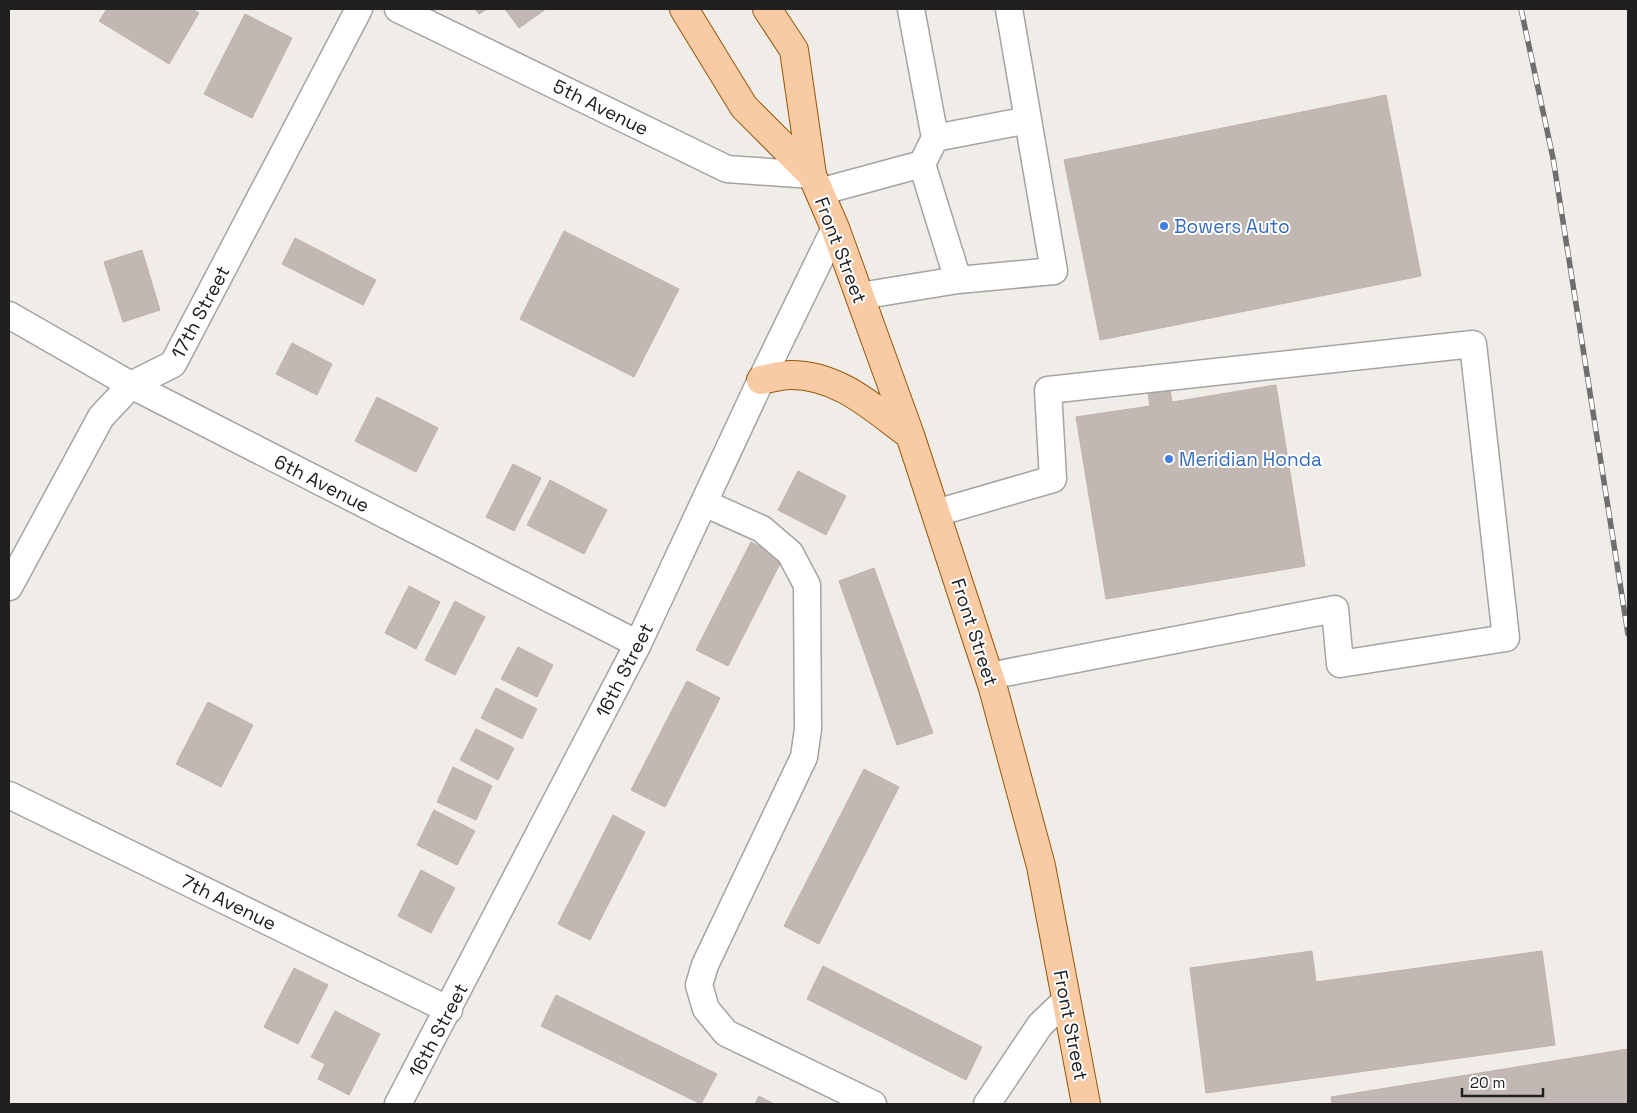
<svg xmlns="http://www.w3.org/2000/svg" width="1637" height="1113" font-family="'Space Grotesk',sans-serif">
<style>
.building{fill:#c1b7b3;stroke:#c1b2aa}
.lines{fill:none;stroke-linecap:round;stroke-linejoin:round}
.minor-casing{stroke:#a4a4a4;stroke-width:29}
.major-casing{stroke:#965706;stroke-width:30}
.minor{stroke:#fff;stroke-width:26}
.major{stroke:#f8cba4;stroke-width:28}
.rail-casing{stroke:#6e6e6e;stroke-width:5.5}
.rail{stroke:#fff;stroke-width:4;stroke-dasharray:11;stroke-linecap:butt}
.shop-dot{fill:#3f7fe0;stroke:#fff;stroke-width:2}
.labels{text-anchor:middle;stroke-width:4;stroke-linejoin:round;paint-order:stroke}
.street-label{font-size:19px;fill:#202020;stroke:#fff}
.shop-label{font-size:19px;fill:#366cbe;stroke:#fff;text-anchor:start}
</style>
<rect width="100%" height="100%" fill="#f0ece7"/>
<path class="building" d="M107,9H192L199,13L169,64L99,21Z
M475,9H487L479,14Z
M505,9H546L519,28Z
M245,14L292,38L252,118L204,94Z
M1386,95L1421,276L1100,340L1064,160Z
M564,231L679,289L634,377L520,319Z
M295,238L376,280L363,305L282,264Z
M142,250L160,310L123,322L104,262Z
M292,343L332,364L317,395L276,374Z
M1169,384L1172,402L1276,385L1305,566L1106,599L1076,417L1150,406L1147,387Z
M377,397L438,428L416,472L355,441Z
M513,464L541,478L514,531L486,517Z
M798,471L846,496L826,535L778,510Z
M550,480L607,510L584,554L527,525Z
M751,542L783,558L728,666L696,650Z
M874,568L933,733L897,745L839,581Z
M409,586L440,602L416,649L385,633Z
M455,601L485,617L455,675L425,660Z
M518,647L553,665L537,697L501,679Z
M687,681L720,698L665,807L631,790Z
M496,688L537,709L522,739L481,718Z
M208,702L253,725L221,787L176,764Z
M476,729L514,748L498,780L460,760Z
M453,767L492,786L476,820L437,802Z
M864,769L899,787L819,944L784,926Z
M434,810L475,831L457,865L417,845Z
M613,815L645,832L590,940L558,924Z
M421,870L455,888L431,933L398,916Z
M1312,951L1316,982L1542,951L1555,1045L1206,1093L1190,968Z
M823,966L982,1047L966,1080L807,999Z
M294,968L328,985L298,1044L264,1027Z
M556,995L717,1074L701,1104L541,1026Z
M335,1011L380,1034L349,1095L318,1079L325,1064L311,1057Z
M1628,1049V1104H1332L1331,1097Z
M759,1096L774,1104H755Z"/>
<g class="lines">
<defs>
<path id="minor" d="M398,9L727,169L812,175
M911,9L935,138L922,164
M935,138L1028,120
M819,192L922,164L958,280L860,296
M958,280L1054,271L1009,9
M9,315L131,385L638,644
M704,503L762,529L790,553L807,585L808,729L804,757L705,965L699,985L706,1009L726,1033L873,1104
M936,513L1053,479L1048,390L1473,344L1506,638L1340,664L1335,609L989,676
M9,587L101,417L131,385L173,364L359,9
M9,795L449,1010
M398,1104L638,644L761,380L835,228
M987,1104L1040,1025L1066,1000"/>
<path id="major" d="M684,9L744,107L812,175
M767,9L794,50L812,175L835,228L910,435L993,688L1041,866L1086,1104
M761,380C771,378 781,375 791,375C839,375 873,408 910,435"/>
</defs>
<use href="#minor" class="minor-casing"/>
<use href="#major" class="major-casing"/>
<use href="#minor" class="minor"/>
<use href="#major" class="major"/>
<defs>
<path id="rail" d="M1521,9L1553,158L1628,634"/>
</defs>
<use href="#rail" class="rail-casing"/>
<use href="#rail" class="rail"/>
</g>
<g class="shop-dot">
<circle cx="1164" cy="226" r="5"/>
<circle cx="1169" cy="459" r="5"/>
</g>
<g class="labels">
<g class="street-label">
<text transform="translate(601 107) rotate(26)" y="7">5th Avenue</text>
<text transform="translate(841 250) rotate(69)" y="7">Front Street</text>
<text transform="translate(200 312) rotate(-62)" y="7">17th Street</text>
<text transform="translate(322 483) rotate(27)" y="7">6th Avenue</text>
<text transform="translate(975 632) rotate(72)" y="7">Front Street</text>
<text transform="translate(624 670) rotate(-63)" y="7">16th Street</text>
<text transform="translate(229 902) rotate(26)" y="7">7th Avenue</text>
<text transform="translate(1071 1025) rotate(79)" y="7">Front Street</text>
<text transform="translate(438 1030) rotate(-62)" y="7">16th Street</text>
</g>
<g class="shop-label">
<text x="1174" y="233">Bowers Auto</text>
<text x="1179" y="466">Meridian Honda</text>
</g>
</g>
<rect width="1637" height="1113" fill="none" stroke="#202020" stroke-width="20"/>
<path d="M1462 1088v8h81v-8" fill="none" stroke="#202020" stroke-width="2.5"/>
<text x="1470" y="1088" font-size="15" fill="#202020" stroke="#ffffff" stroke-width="4" paint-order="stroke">20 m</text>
</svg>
